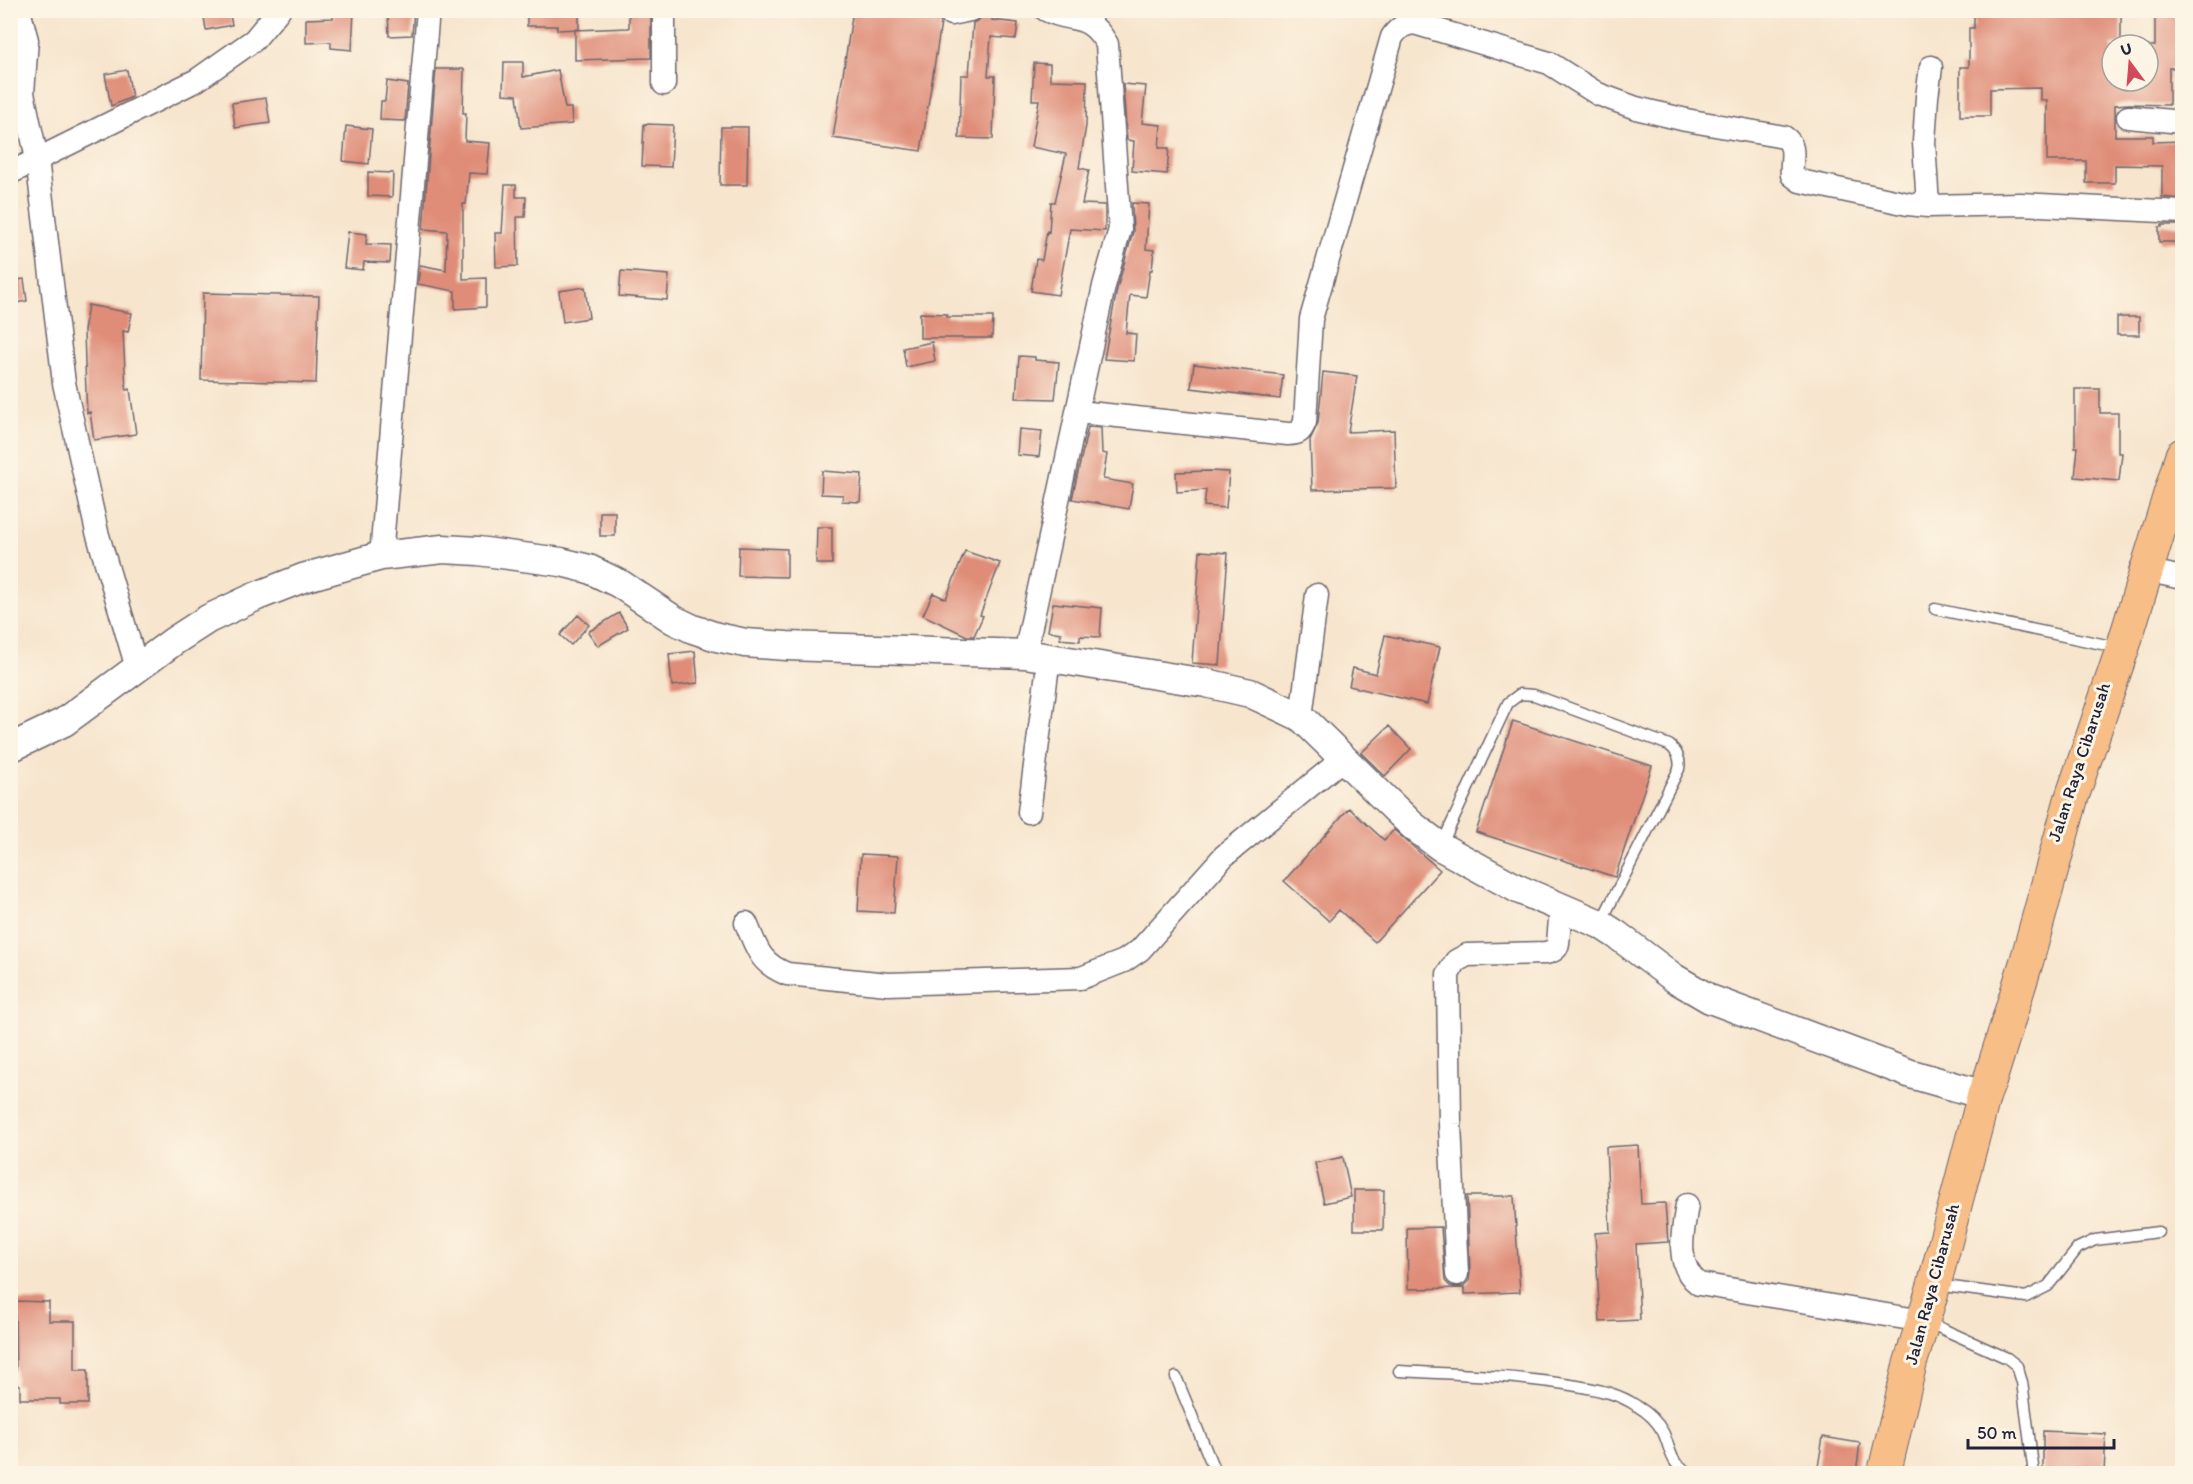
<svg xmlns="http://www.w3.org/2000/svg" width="2193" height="1484" font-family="Itim,sans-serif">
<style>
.building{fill:#df8d78}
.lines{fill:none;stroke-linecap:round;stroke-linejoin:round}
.service-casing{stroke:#6d666e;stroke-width:13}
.minor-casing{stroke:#6d666e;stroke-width:25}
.tertiary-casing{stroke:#6d666e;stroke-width:31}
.primary-casing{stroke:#6d666e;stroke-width:35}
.service{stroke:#fff;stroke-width:10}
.minor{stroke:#fff;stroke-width:22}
.tertiary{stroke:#fff;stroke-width:28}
.primary{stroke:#f7be88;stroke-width:33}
.labels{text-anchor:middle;stroke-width:6;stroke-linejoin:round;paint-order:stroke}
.street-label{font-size:18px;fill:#22223b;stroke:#fcf5e5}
</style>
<rect width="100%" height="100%" fill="#fcf5e5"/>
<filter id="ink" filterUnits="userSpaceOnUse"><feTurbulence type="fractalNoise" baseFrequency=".0167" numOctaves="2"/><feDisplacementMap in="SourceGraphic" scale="12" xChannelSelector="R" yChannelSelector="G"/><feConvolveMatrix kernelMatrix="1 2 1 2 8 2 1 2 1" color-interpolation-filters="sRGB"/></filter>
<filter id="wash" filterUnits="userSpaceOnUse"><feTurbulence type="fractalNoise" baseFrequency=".008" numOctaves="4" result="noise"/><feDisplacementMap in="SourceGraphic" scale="24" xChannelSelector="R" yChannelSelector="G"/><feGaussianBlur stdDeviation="1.35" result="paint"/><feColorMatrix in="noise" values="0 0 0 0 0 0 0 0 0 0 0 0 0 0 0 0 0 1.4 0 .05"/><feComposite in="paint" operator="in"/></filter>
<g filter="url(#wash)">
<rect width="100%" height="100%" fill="#f7e5cd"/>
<g id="blocks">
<path class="building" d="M203,10H229L232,25L206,30Z
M333,10H354L352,50L331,48V42L306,43V19L333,18Z
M388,10H414L412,35L389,36Z
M527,10H579V29L557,30V26H527Z
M629,10H651V58L575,60V30L629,28Z
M853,10H873L940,21L941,23L921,151L833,138Z
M1974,10H2121V45H2112V81H2148V46H2155V10H2182V68H2169V105L2129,104L2115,105V136H2153V142L2182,141V199L2162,197V166L2115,165V183H2086V161H2047V100H2041V88L1990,89V116H1960V67H1969V28H1974Z
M982,15L992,16V20L1018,23L1016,39L991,37L988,76H995L993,139L959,138L961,75H969L973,23L979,20Z
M504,62H523V77L558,70L565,108H571L572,124L521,128L517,95L503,94Z
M1034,63L1050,64V80L1087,81L1086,126L1079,168L1089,170L1082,204L1105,205V231L1070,229L1058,295L1031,291L1036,259L1042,260L1047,231L1049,232L1051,202H1055L1066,154L1031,147L1039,100H1032Z
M436,69H464L463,113H466L465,141L490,143L487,174L469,173L466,204H463V279L486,278V307L455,309V291L418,284L420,265L446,270L447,231L423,229Z
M127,70L132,97L111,106L105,74Z
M387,81L408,84L405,121L380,120L381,101H385Z
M1123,84L1146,86L1142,123L1161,125L1159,148H1169L1167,174L1132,171L1134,141L1127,140Z
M266,98L270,123L235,128L232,103Z
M644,124L673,125L671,167L642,166Z
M346,126L372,129L369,164L343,161Z
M721,127H748L747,185H720Z
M368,172L393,173L392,197L368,196Z
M505,185H516V197H526L525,217H517L518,266L496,267L495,233H502Z
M1132,203L1149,204L1146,249L1154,250L1152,270H1150L1146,297L1130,295L1126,333L1136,334L1134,361L1104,359L1117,289L1133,232Z
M2162,225H2182V242H2159V227H2162Z
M348,232L367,234L366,244L391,245L390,263L364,262L363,270L344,268Z
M621,271L669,275L667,300L619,296Z
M24,279L27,301L10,304V281Z
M585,287L589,318L563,322L559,291Z
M203,293L319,296L316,383L201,380Z
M88,305L132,313L128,332L123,331L126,390L130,389L136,434L94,440L90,412L87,413L86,393L84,331Z
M920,313L947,314V317H993L992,338H920Z
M2117,317H2139V335H2117Z
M932,342L935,361L906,367L903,348Z
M1019,356L1035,357V360L1059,362L1055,399L1016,398Z
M1194,364L1283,375L1280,399L1191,388Z
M1323,372L1357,376L1348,432L1394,430L1396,488L1312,490L1310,440L1318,423Z
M2075,389H2100V413H2118V453H2122L2119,481L2075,477L2078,447H2075Z
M1088,427L1101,428L1102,453L1107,454L1103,479L1133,484L1129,509L1072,499Z
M1019,429L1042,431L1039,457L1017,455Z
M822,471L862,474L860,502L842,501L843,495L821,494Z
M1209,471L1229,472L1226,508L1204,506L1206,490L1177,492L1176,472Z
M600,512H615V536H600Z
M817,527H832V564H816Z
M739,547L787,549V577L738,576Z
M965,551L1000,563L980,615L983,616L974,636H967L923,615L933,593L946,599Z
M1200,551L1228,553L1220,665L1192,663Z
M1053,603L1102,608L1100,637L1080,636V641L1060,639L1061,633L1048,631Z
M619,613L628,628L598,646L588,632Z
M578,615L589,625L571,645L560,635Z
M1385,635L1440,647L1427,704L1349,686L1353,668L1376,674Z
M695,651L698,683L672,686L669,654Z
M1513,721L1652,766L1615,877L1476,832Z
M1389,726L1411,749L1385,776L1361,753Z
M1349,808L1384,840L1394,830L1440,870L1375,942L1339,910L1329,921L1284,881Z
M861,854L898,856L894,913L858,911Z
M1638,1145L1641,1204L1665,1203L1668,1242L1636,1244L1640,1320L1600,1322L1595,1233L1610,1232L1606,1147Z
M1343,1157L1351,1197L1324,1203L1315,1163Z
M1354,1190H1384L1383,1230H1354Z
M1467,1196H1514L1520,1292L1465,1294V1288L1408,1289L1407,1228L1441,1227L1445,1281L1450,1286L1457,1287L1464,1286L1469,1281L1470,1273Z
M15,1301L49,1302V1321H75V1370H88V1404H60V1399H20V1385L16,1384Z
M2043,1431L2106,1434L2104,1473H2043Z
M1823,1437L1860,1443L1856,1473H1817Z"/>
</g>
</g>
<g filter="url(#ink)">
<use href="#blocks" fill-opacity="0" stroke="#6d666e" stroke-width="1.5"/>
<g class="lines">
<defs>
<path id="service" d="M1935,609L2116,647
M1441,846L1508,703L1520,694L1534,695L1669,745C1677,751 1681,760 1679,769L1600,924
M1937,1285L2026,1297L2048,1286L2078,1248L2095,1240L2158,1232
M1927,1322L2007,1358L2017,1366L2022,1382L2034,1474
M1399,1371C1459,1374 1519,1376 1577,1386C1599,1390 1618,1393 1637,1406C1647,1412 1657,1421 1663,1432C1672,1451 1669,1466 1693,1474
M1176,1377L1216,1474"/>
<path id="minor" d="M19,10L27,40L23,93L37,159L64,383L97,532L137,668
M951,14L970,10
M664,84V10
M2128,117L2182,122
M10,173L197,80L254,40L279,10
M1928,206L1924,142L1927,97L1931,67
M1079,412L1288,434C1299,434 1301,432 1305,422L1311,319L1392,37C1398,28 1404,24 1414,23L1549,63L1598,94L1636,108L1686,120L1784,137C1798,146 1790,161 1792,175L1800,181L1908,204L1928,206L2020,204L2182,212
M381,556L428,10
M2141,569L2182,578
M1025,654L1104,286L1120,229L1107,44C1087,10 1073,24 1046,10
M1301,717L1317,595
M1029,812L1049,657
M746,923C757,948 759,963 787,974L888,984L1081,978L1124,961L1140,950L1224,856L1344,758
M1687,1205C1683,1230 1674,1266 1699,1284L1923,1321
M1457,1274L1450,1124L1448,974L1456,961L1467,955L1546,953C1553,951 1557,950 1558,943L1561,908"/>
<path id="tertiary" d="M10,748L64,722L174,641L208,619L257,596L303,578L381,556L443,549L478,551L561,562L589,569L620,584L674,620L693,629L717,637L745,643L787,646L1025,654L1206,683L1250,693L1301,717L1384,798L1413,826L1441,847L1518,889L1600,924L1617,935L1674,978L1710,999L1911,1074L1984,1095"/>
<path id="primary" d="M1884,1474L1910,1364L1934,1285L1984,1095L1990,1080L2027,960L2071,800L2123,647L2182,455"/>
</defs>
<use href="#service" class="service-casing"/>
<use href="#minor" class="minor-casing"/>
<use href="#tertiary" class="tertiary-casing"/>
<use href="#primary" class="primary-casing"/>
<use href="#service" class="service"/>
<use href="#minor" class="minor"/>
<use href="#tertiary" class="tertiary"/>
<use href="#primary" class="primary"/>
</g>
</g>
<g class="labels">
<g class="street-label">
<text transform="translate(2079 762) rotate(-72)" y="6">Jalan Raya Cibarusah</text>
<text transform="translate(1932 1284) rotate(-75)" y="6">Jalan Raya Cibarusah</text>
</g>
</g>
<rect width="2193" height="1484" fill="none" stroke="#fcf5e5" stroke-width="36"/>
<g transform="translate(2130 63) rotate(344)"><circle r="28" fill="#fcf5e5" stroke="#a5a1a1" stroke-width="1.5"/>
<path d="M0-4.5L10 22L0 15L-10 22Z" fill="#d1495b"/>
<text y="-9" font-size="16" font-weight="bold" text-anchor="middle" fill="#22223b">U</text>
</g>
<path d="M1968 1439v9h146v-9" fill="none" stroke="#22223b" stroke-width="3"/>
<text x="1977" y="1439" font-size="18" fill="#22223b" stroke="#fcf5e5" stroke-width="4.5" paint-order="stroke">50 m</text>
</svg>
